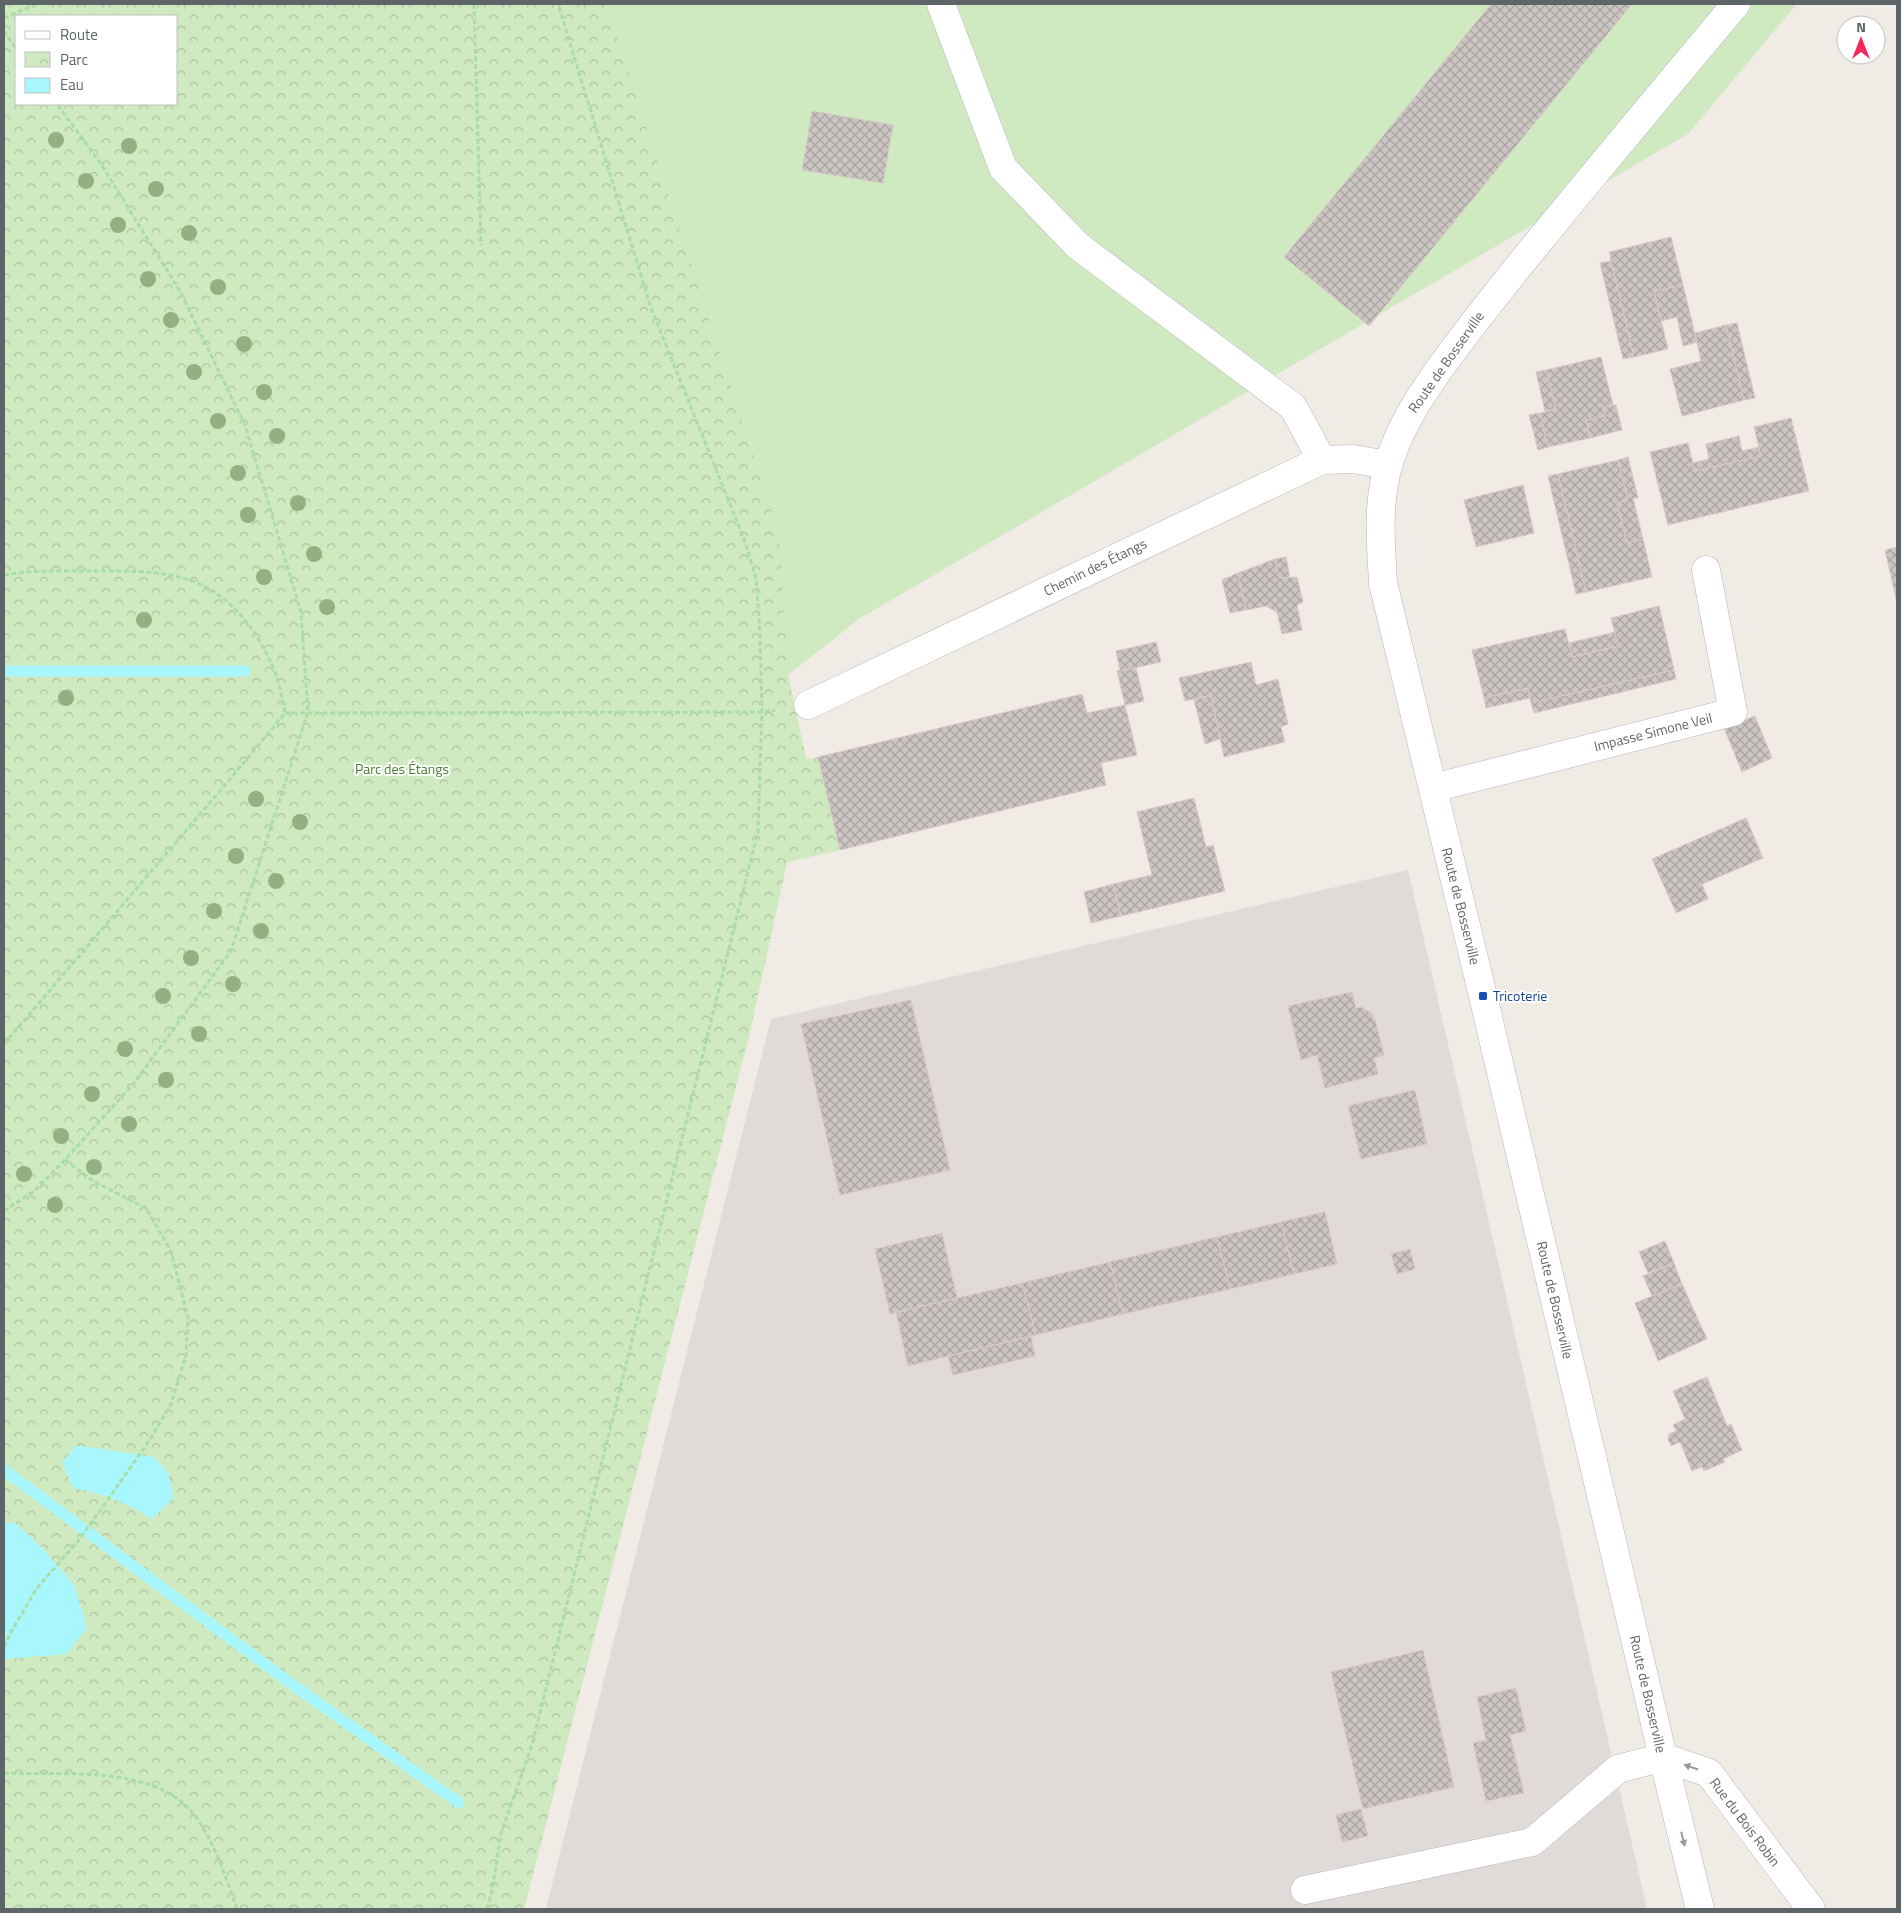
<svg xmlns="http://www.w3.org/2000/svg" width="1901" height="1913" font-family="'Titillium Web',sans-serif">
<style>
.industrial{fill:#e0dbd9}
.green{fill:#cfeac1;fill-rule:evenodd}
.park{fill:url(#park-crowns);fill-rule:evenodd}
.water{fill:#a8f7ff}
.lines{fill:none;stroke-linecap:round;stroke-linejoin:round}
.stream{stroke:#a8f7ff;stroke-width:11}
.building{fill:url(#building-cross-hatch);stroke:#d6cac4}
.minor-casing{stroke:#b2b7ba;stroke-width:29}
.path{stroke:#a8dda4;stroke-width:3;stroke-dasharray:5 2.5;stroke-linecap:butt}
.minor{stroke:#fff;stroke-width:28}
.tree{fill:#92b080}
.oneway{fill:#969b9d}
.transit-dot{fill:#1a4fb4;stroke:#fff;stroke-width:2}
.labels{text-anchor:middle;stroke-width:4;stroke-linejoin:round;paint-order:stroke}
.street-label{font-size:14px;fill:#5e6568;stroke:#fff}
.park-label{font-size:14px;fill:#457f2d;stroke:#fff}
.transit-label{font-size:14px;fill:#164399;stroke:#fff;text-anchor:start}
</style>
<defs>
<pattern id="park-crowns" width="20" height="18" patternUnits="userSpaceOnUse" patternTransform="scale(1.25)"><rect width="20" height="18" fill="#cfeac1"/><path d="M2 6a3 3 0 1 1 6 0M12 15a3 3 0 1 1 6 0" fill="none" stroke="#abc1a1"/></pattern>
<pattern id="building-cross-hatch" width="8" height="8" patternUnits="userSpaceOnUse" patternTransform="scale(1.25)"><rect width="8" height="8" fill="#ccc6c3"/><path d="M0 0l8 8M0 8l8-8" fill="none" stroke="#a9a4a2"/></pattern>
</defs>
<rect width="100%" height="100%" fill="#f1ebe6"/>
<path class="industrial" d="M1408,870L1647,1909H546L771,1019Z"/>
<path class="green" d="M4,4H1797L1688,134L859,619L788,675L806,759L818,757L840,850L787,862L749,1036L524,1909H4ZM16,16H176V104H16Z"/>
<path class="park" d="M4,4H606L779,534L788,675L806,759L818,757L840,850L787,862L749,1036L524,1909H4ZM16,16H176V104H16Z"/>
<path class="water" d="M76,1446L95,1448L154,1457L168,1473L174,1497L152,1519C125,1502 105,1494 73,1488L62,1462Z
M4,1523H15L41,1547L74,1585L87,1628L66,1654L4,1659Z"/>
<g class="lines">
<path class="stream" d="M4,671H245
M4,1470L286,1680L459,1803"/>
</g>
<path class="building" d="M1491,4H1632L1369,326L1284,257Z
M812,111L893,125L883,183L802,170Z
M1671,237L1683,285L1654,291L1668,349L1634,357L1609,252Z
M1611,261L1634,357L1623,359L1600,263Z
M1683,285L1697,342L1683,346L1677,317L1661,321L1654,291Z
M1737,323L1755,398L1744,400L1726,325Z
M1726,325L1744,400L1682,416L1670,369L1701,361L1695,333Z
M1601,357L1613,405L1603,407L1605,416L1586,420L1590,438L1548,447L1540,413L1556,409L1546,370Z
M1546,370L1556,409L1545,411L1536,372Z
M1616,405L1622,430L1590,438L1586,420L1605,416L1603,407Z
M1540,413L1548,447L1538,450L1529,415Z
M1791,418L1809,491L1668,525L1650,452L1688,443L1695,471L1761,456L1754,427Z
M1739,436L1742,451L1759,447L1761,456L1695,471L1693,463L1709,459L1706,444Z
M1628,457L1638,498H1633L1643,539L1627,543L1617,503L1628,500L1618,460Z
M1618,460L1628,500L1617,503L1627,543L1643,539L1652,577L1586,592L1558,474Z
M1558,474L1586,592L1576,594L1548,476Z
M1523,485L1534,533L1476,547L1464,500Z
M1897,547V603L1885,550Z
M1286,557L1290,577L1279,578L1275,559Z
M1275,559L1279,578L1297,577L1303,602L1297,605L1302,630L1282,634L1277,612L1266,606L1246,610L1238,573Z
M1238,573L1246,610L1230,613L1222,580Z
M1659,606L1674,670L1531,703L1528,688L1484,698L1472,650L1565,629L1572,657L1618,646L1611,618Z
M1615,632L1618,646L1572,657L1569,643Z
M1156,642L1161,662L1120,671L1116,651Z
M1251,662L1256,685L1278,679L1288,724L1281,727L1285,742L1224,757L1211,695L1185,701L1179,678Z
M1136,668L1144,701L1125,705L1117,671Z
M1674,670L1676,679L1534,713L1531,703Z
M1528,688L1530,698L1486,708L1484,698Z
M1082,694L1087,713L1125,705L1137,755L1101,763L1106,785L840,850L818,757Z
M1211,695L1220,739L1205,744L1194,700Z
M1755,716L1772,758L1742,772L1724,728Z
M1194,798L1206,847L1213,845L1225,891L1121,916L1113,884L1152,875L1137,812Z
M1746,818L1763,858L1702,884L1708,899L1676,913L1652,859Z
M1113,884L1121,916L1091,923L1084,892Z
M1352,992L1356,1008L1361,1007L1372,1013L1373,1019H1375L1384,1055L1374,1058L1378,1074L1325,1088L1317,1055L1301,1060L1288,1006Z
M911,1000L950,1170L840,1195L801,1024Z
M1415,1090L1427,1144L1361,1159L1348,1106Z
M1325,1212L1337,1264L1294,1274L1281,1222Z
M1281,1222L1294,1274L1230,1289L1217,1237Z
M942,1233L957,1298L890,1314L875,1249Z
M1217,1237L1230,1289L1123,1314L1110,1262Z
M1665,1241L1674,1263L1648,1273L1639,1252Z
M1410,1249L1415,1269L1397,1274L1391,1254Z
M1110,1262L1123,1314L1036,1335L1022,1283Z
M1674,1263L1682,1284L1652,1296L1643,1276Z
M1022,1283L1036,1335L908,1366L896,1312Z
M1682,1284L1707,1339L1658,1361L1635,1303Z
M1031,1336L1035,1356L953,1375L948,1356Z
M1707,1377L1727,1426L1731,1424L1742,1450L1723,1459L1725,1462L1704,1471L1702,1467L1692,1471L1680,1442L1671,1446L1668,1439L1669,1434L1676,1431L1673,1425L1685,1419L1673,1391Z
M1423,1650L1454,1787L1363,1809L1331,1672Z
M1516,1688L1526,1731L1510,1735L1524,1793L1486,1801L1473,1743L1486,1740L1477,1697Z
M1361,1809L1368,1836L1342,1842L1336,1815Z"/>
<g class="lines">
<defs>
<path id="minor" d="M941,4L1003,168L1078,246L1293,407L1322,460
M808,705L1322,460L1353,459L1388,465
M1433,788L1733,712L1706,570
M1663,1757L1709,1773L1811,1909
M1305,1890L1532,1842L1618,1769L1663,1757
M1700,1909L1663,1757L1483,996L1383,583C1381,544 1377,505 1388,466C1399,428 1420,396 1443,364C1473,323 1504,284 1536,245C1602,164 1669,84 1736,4"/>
</defs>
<use href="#minor" class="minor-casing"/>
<path class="path" d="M474,4L481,245
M4,18L37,4
M4,31L16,49
M4,575C33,570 65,571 95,571C125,571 157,570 186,579C230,592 258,631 275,672C280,684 282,699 285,713L236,772L4,1044
M285,713L762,712L775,710
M4,1211L34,1191L65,1160L134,1083L231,951L308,712L301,612L245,425L180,291L101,164L57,104
M4,1647L11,1632L37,1588L78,1541L109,1498L151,1438L171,1404L186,1355L188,1318L171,1251L146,1208L93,1181L65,1160
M4,1773C62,1776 156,1763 195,1816C215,1843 226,1878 237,1909
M487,1909L492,1891L501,1833L532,1745L758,831L762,712L760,633L756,578L744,539L651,308L558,4"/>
<use href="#minor" class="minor"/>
</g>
<g class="tree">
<circle cx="56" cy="140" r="8"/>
<circle cx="129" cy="146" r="8"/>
<circle cx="86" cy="181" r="8"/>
<circle cx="156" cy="189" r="8"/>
<circle cx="118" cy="225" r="8"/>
<circle cx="189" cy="233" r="8"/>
<circle cx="148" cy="279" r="8"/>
<circle cx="218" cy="287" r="8"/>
<circle cx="171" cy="320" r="8"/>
<circle cx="244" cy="344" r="8"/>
<circle cx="194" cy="372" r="8"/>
<circle cx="264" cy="392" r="8"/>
<circle cx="218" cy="421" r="8"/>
<circle cx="277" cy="436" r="8"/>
<circle cx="238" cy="473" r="8"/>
<circle cx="298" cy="503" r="8"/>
<circle cx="248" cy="515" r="8"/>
<circle cx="314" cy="554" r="8"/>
<circle cx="264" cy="577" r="8"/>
<circle cx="327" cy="607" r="8"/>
<circle cx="144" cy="620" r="8"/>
<circle cx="66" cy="698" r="8"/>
<circle cx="256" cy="799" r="8"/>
<circle cx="300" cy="822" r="8"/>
<circle cx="236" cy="856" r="8"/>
<circle cx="276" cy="881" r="8"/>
<circle cx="214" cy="911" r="8"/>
<circle cx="261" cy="931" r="8"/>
<circle cx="191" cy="958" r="8"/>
<circle cx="233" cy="984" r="8"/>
<circle cx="163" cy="996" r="8"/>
<circle cx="199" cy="1034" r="8"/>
<circle cx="125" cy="1049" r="8"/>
<circle cx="166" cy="1080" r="8"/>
<circle cx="92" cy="1094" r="8"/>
<circle cx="129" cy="1124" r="8"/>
<circle cx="61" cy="1136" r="8"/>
<circle cx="94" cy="1167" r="8"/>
<circle cx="24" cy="1174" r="8"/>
<circle cx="55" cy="1205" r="8"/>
</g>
<defs><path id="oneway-solid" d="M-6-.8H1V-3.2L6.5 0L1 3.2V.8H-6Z" transform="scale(1.25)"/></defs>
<g class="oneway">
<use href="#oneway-solid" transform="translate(1691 1767) rotate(-161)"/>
<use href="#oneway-solid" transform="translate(1683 1839) rotate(76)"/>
</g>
<rect class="transit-dot" x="1478" y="991" width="10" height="10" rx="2.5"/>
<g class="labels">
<g class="street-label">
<text transform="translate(1446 362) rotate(-55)" y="5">Route de Bosserville</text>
<text transform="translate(1095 567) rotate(-26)" y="5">Chemin des Étangs</text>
<text transform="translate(1653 732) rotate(-14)" y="5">Impasse Simone Veil</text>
<text transform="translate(1461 906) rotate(76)" y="5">Route de Bosserville</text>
<text transform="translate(1555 1300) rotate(77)" y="5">Route de Bosserville</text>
<text transform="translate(1648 1694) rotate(77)" y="5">Route de Bosserville</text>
<text transform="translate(1745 1822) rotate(53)" y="5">Rue du Bois Robin</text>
</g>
<g class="park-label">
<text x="402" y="774">Parc des Étangs</text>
</g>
<g class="transit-label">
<text x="1493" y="1001">Tricoterie</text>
</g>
</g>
<rect width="1901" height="1913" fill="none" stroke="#5e6568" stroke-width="10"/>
<rect x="15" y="15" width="162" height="90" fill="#ffffff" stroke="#bfc1c3"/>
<rect x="25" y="31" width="25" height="8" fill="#ffffff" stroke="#bfc1c3"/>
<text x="60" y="40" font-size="15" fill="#5e6568">Route</text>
<rect x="25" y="52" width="25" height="15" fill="url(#park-crowns)" stroke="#bfc1c3"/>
<text x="60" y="65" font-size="15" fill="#5e6568">Parc</text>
<rect x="25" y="78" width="25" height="15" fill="#a8f7ff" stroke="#bfc1c3"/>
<text x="60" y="90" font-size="15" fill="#5e6568">Eau</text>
<g transform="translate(1861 40)"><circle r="24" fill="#ffffff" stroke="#bfc1c3"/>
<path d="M0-4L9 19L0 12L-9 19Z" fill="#f5285d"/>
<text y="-8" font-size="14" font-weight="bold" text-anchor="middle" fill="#5e6568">N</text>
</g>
</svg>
